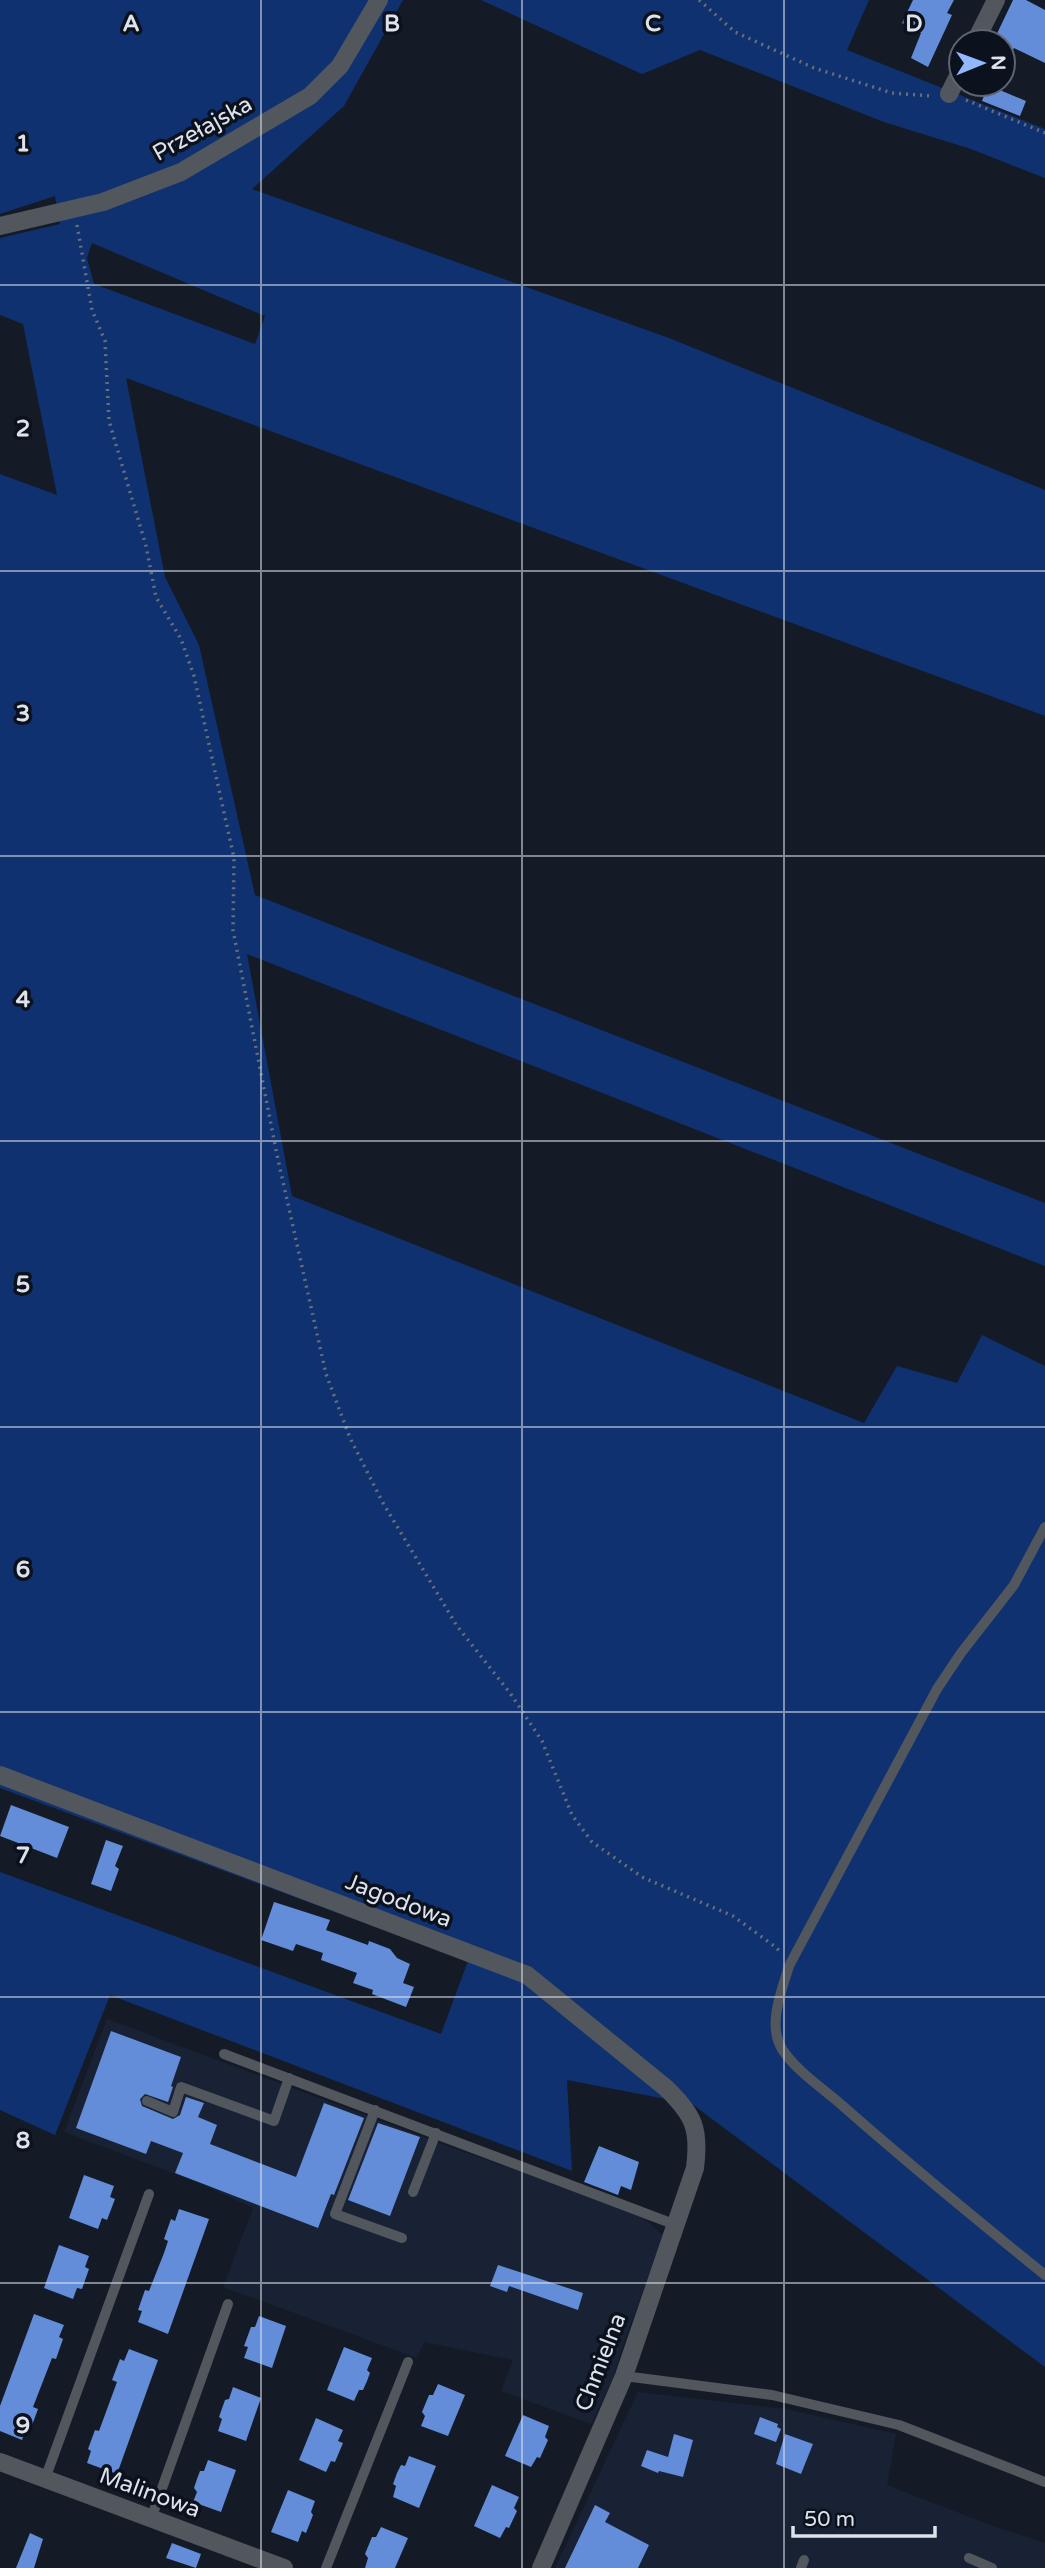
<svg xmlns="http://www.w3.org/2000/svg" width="1045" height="2568" font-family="'Varela Round',sans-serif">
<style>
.built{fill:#182234}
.green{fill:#103170;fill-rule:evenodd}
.building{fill:#638dd8}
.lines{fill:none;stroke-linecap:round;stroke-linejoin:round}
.path{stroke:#696f7a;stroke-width:3.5;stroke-dasharray:2 5;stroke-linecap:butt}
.service{stroke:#52565d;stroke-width:10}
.minor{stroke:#52565d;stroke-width:18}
.grid{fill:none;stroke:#dde2eb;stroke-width:2;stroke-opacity:0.55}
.labels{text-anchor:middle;stroke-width:7;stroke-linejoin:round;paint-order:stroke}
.street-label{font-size:23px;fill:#dde2eb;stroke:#0b121e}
.grid-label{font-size:23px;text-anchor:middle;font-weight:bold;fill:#dde2eb;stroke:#0b121e;stroke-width:7;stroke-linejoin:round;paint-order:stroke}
</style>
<rect width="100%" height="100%" fill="#141b27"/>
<path class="built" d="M107,2019L464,2152L637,2213L664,2236L625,2339L613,2379L591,2424L501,2391L513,2360L424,2342L417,2358L223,2287L253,2208L202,2184L64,2132Z
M638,2392L786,2409L896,2434L887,2485L990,2525L1045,2543V2568H555Z"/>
<path class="green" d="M0,0H403L344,106L252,189L669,338L1045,490V716L126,378L165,577L199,645L255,895L1045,1203V1266L247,954L292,1196L864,1423L897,1366L957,1383L982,1335L1045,1366V2367L692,2104L567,2080L572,2171L110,1995L55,2135L0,2110V1872L441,2034L468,1961L0,1788V474L57,495L23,324L0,315V238L60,224L55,196L0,214ZM92,243L265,316L255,344L94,284L87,258Z
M481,0H869L847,50L1045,129V178L971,149L884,122L700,50L642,74Z"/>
<path class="building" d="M913,0H954L947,13L952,15L928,67L911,58L921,33L902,23Z
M1013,0H1026L1045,10V63L1014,48L1003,70V42H993Z
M988,85L1026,101L1020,116L982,101Z
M11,1805L69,1827L57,1858L0,1836Z
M106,1840L123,1846L115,1866L119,1869L111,1891L91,1884Z
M274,1902L330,1920L326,1930L368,1945L369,1941L390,1949L397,1958L410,1964L403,1983L414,1987L406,2007L372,1994L373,1990L353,1983L357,1973L321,1960L323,1953L296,1944L293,1951L261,1940Z
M111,2031L181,2057L171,2086L173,2087L168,2102L145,2094L140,2099L142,2106L173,2119L180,2115L186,2097L204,2103L198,2117L217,2125L210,2144L296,2177L324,2103L364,2118L334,2195L331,2194L318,2228L175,2173L183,2153L151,2141L146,2154L76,2128Z
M378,2123L420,2137L390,2216L348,2200Z
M599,2146L639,2162L631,2190L621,2186L618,2195L584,2182Z
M84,2175L114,2186L110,2197L115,2199L107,2220L102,2218L98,2229L69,2218Z
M179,2209L209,2219L168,2334L138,2322L142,2311L138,2310L145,2290L149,2291L164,2253L168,2241L164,2239L171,2219L175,2221Z
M59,2245L89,2256L85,2267L89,2269L82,2289L77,2288L73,2299L44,2288Z
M498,2265L583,2293L578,2310L509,2286L507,2292L490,2286Z
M34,2314L64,2325L59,2337L63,2339L56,2359L52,2358L33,2407L38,2409L34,2420L30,2430L26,2428L22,2440L0,2431V2406Z
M259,2316L286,2326L272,2368L244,2358L248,2347L244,2346L251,2327H255Z
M344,2347L372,2358L367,2370L370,2373L367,2381L363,2390H359L354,2401L327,2390Z
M129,2349L158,2360L117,2474L87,2463L91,2451L88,2449L95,2430L99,2431L117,2382L112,2380L120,2359L124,2361Z
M438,2384L465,2395L448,2436L421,2426L425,2416L422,2412L429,2395H433Z
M233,2387L261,2398L246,2441L218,2431L222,2419L219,2417L225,2400L229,2399Z
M523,2415L549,2426L545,2437L548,2440L540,2458L537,2457L531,2467L505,2456Z
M760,2417L778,2424L777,2427L781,2429L776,2442L754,2434Z
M316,2418L343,2430L338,2441L343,2443L335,2462L331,2461L326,2472L299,2460Z
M674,2434L693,2440L683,2477L659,2471L658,2473L641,2466L647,2450L668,2457Z
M785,2434L813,2444L801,2474L776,2464Z
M409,2456L436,2466L419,2508L393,2497L396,2486L393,2484L397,2473L401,2465L405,2466Z
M208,2460L236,2470L221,2512L193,2502L197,2492L194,2488L197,2479L200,2471H204Z
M492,2485L519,2497L514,2508L517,2511L509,2528L506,2527L500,2538L474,2526Z
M288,2490L315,2501L311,2512L313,2515L306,2533L302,2531L298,2542L271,2532Z
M595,2505L610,2513L605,2522L649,2545L638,2568H565Z
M381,2527L408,2538L395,2568H365L368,2558L365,2554L372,2537H376Z
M30,2533L43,2539L34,2568H16Z
M172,2543L201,2554L196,2568L166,2558Z"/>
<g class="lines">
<path class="path" d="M699,0L735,32L814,68L892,93L932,96
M966,100L1045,133
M77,225L92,310L105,341L109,421L146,546L156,597L181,639L194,676L234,858L233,930L277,1155L326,1374L350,1438L383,1503L457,1626L510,1693L542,1741L572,1815L592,1842L642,1877L733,1916L777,1948L781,1954"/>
<path class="service" d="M1045,1527L1014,1585L961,1653L937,1689L789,1966C782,1990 767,2025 782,2049C796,2071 824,2089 844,2107C910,2165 977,2220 1045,2275
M224,2054L676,2225
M147,2101L173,2112L181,2087L274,2121L289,2078
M375,2110L335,2214L402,2238
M413,2192L436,2133
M624,2376L772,2395L899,2425L1045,2482
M45,2479L149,2194
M151,2519L228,2304
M969,2558L992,2568
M326,2568L408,2362
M801,2568L804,2560"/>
<path class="minor" d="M975,42L996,0
M949,94L961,70
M0,226L103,202L181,172L310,96L340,66L379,0
M0,1775L527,1975L666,2088C694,2115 700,2129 695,2168L624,2376L541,2568
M0,2462L284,2568"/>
</g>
<path class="grid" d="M261,0V2568M522,0V2568M784,0V2568M0,285H1045M0,571H1045M0,856H1045M0,1141H1045M0,1427H1045M0,1712H1045M0,1997H1045M0,2283H1045"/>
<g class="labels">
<g class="street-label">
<text transform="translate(202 128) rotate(-29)" y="8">Przełajska</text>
<text transform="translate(399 1900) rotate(21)" y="8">Jagodowa</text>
<text transform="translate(600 2362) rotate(-69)" y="8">Chmielna</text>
<text transform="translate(150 2492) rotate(20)" y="8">Malinowa</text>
</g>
</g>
<g class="grid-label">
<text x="131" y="31">A</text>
<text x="392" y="31">B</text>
<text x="653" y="31">C</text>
<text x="914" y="31">D</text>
<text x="23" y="151">1</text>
<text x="23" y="436">2</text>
<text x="23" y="721">3</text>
<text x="23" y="1007">4</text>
<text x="23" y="1292">5</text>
<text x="23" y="1577">6</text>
<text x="23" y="1863">7</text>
<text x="23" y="2148">8</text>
<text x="23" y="2433">9</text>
</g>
<g transform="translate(982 63) rotate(89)"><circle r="33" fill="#0b121e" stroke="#5f6570" stroke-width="2"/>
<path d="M0-5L12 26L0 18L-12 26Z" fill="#91b8fd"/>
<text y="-10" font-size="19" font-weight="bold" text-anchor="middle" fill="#dde2eb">N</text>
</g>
<path d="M793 2526v10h142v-10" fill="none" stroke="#dde2eb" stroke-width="3.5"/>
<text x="804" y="2526" font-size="21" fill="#dde2eb" stroke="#0b121e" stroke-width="5" paint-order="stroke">50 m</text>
</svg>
